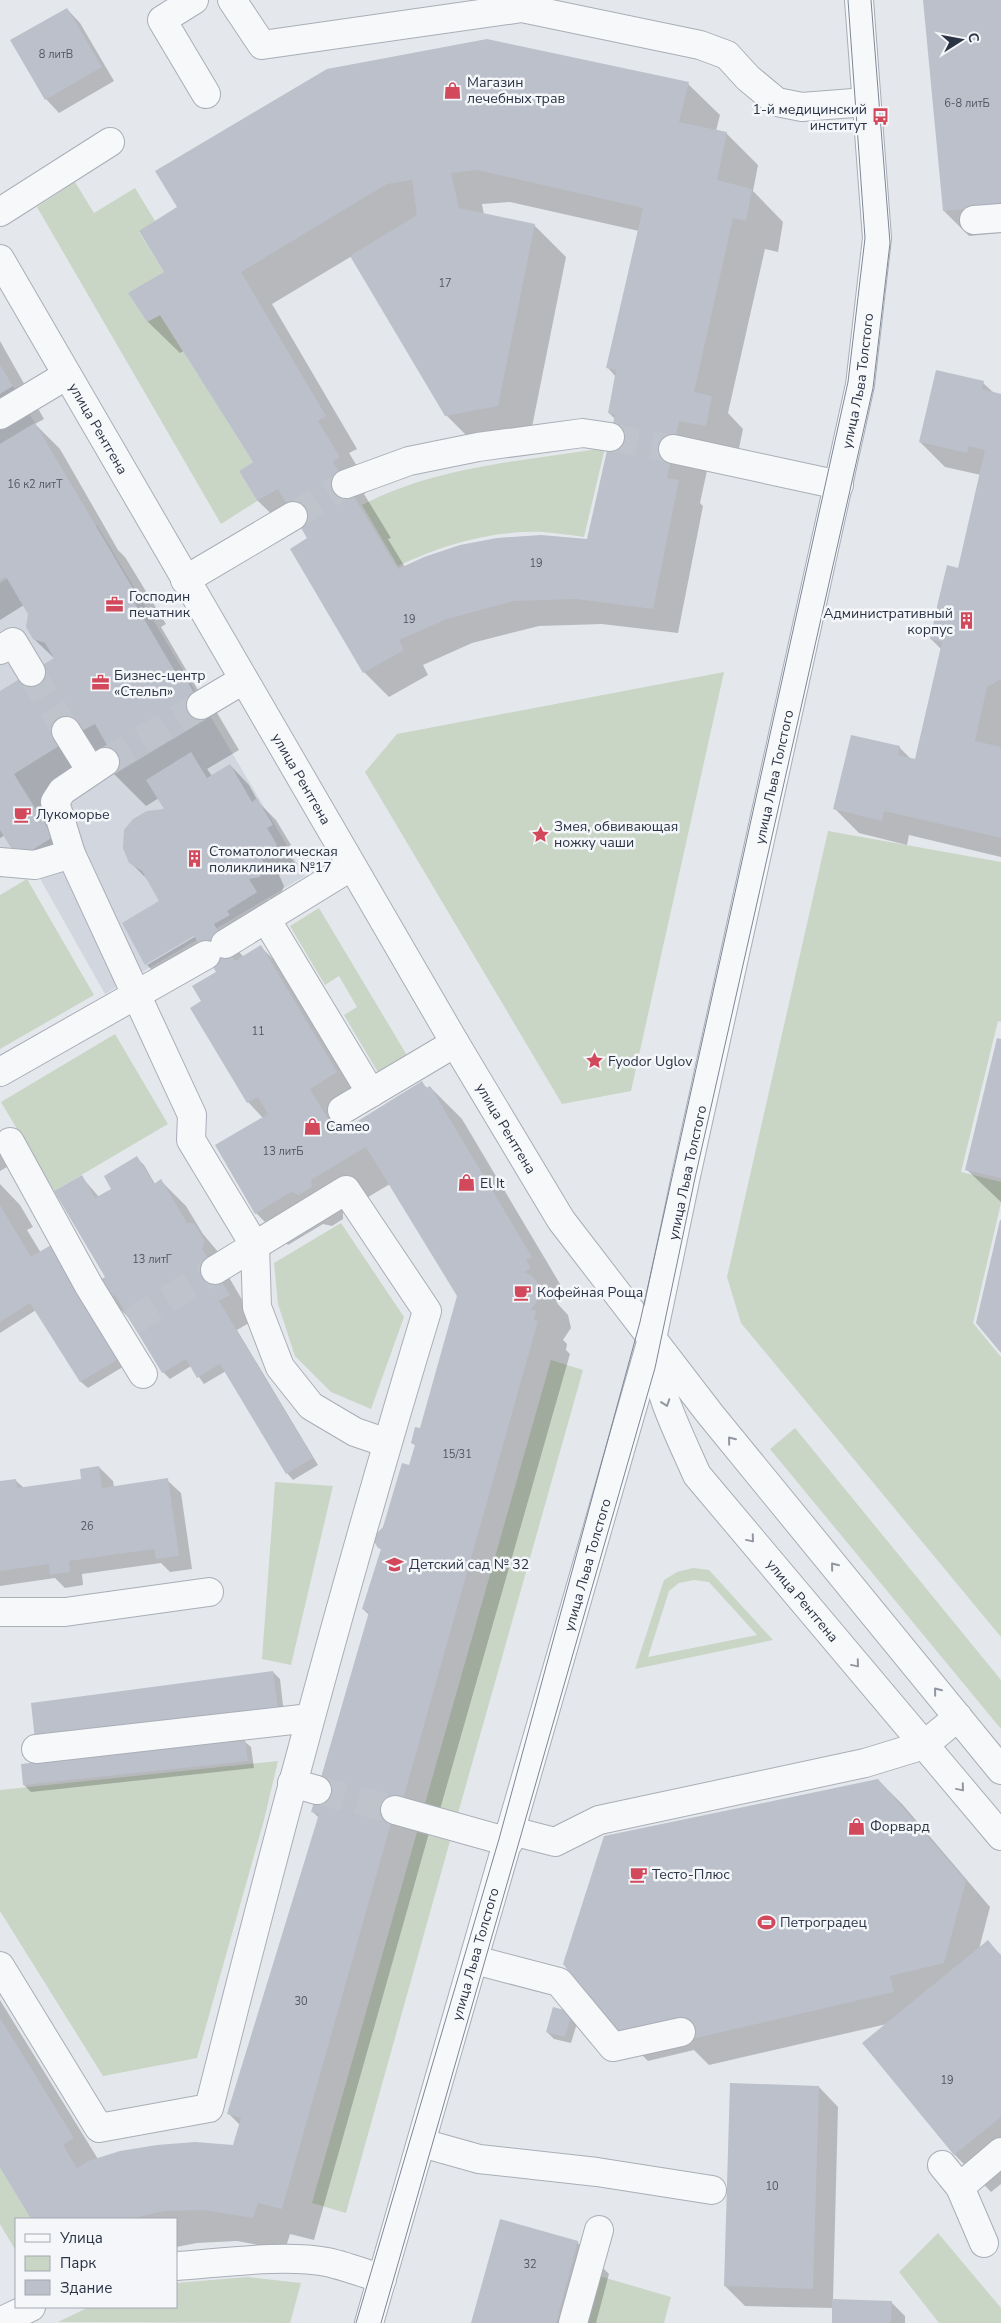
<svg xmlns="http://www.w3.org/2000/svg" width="1001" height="2323" font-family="'Nunito Sans',sans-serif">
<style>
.built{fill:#d2d6de}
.green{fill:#c9d6c5;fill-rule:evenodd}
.shadow{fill:#0003;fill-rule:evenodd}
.building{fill:#bbc0ca;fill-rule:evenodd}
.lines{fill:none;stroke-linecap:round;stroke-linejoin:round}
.minor-tunnel{stroke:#bfc3cb;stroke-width:28;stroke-dasharray:28 14;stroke-linecap:butt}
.minor-casing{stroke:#a9aeb7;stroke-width:30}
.minor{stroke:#f7f8fa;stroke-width:28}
.tram{stroke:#7d8696;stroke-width:1}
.oneway{stroke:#9196a0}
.labels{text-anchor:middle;stroke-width:5;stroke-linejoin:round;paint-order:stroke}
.number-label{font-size:11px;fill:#4f5766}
.poi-label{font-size:14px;fill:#2b3445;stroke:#f4f6f9;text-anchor:start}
.street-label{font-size:14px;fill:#2b3445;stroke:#f4f6f9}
</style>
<rect width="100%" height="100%" fill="#e4e7ec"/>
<path class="built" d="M0,364L35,423L0,444Z
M97,525L305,876L105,994L30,861L0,878V583Z"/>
<path class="green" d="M75,182L94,213L135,188L155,221L139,232L164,272L129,294L147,322L160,315L253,462L239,471L257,501L221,524L37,207Z
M605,448L584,537C571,535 556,533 543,532C493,530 442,545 398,566L362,505C437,466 523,461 605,448Z
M724,672L631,1091L562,1104L365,772L397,734Z
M828,831L1001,862V1022L998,1021L961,1172L1001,1182V1203L973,1323L1001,1357V1637L741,1323L727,1277Z
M27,879L94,995L0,1049V895Z
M319,908L408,1057L379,1074L344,1015L357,1007L339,976L325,985L290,926Z
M115,1034L168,1124L54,1191L1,1102Z
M341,1223L404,1317L371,1409L331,1392L295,1356L278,1304L274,1263Z
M551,1360L583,1370L457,1817L424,1807Z
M795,1428L1001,1680V1729L770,1449Z
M275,1482L333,1486L291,1665L262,1659Z
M693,1568L709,1570L773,1640L635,1669L664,1580L677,1572ZM694,1580L709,1582L757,1635L648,1657L669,1591L679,1583Z
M278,1761L264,1820L197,2058L103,2076L0,1911V1790Z
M417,1832L450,1841L346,2213L312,2203Z
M0,2168L31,2219H16V2251L0,2224Z
M938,2233L1001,2308V2323H939L899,2272Z
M599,2276L671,2297L664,2323H586Z
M247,2277L301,2283L290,2323L58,2322L89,2307H176V2283Z"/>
<path class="shadow" d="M924,0H1001V233L969,236L944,211Z
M67,9L80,23L114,81L59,113L46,99Z
M688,84L720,115L716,131L726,133L758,165L753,191L783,222L778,252L765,249L728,413L743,429L737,458L711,452L700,503L703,506L678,633L602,624L539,626L472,643L423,665L428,675L389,697L364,672L309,538L301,526L290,532L258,501L240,471L254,463L184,351L180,353L148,322L130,294L165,272L140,232ZM510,202L639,231L608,368L616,377L609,413L615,419L588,541L405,567L388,539L391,538L364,494L371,489L349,453L357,449L272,304L352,256L446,415L478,447L530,437L566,257L534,225L484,215L482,204Z
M0,341L44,419L35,424L60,449L118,550L125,557L166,624L161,627L198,690L213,706L239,750L207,769L212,776L230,765L249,785L259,803L276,820L291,845L286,848L296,865L279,875L284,886L280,897L268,899L275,912L245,931L249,935L232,945L244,957L261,947L293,979L368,1104L341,1121L346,1130L422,1083L428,1089L430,1087L462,1119L563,1289L557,1293L562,1300L557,1303L568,1315L571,1328L563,1340L567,1344L566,1350L570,1354L433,1834L429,1833L314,2240L290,2234L285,2250L237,2241L197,2243L176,2247V2219H32L0,2166V2000L98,2159L157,2146L195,2144L234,2146L240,2125L229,2114L319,1818L313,1812L369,1615L363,1609L382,1551L376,1542V1536L384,1527L403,1464L410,1467L416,1446L412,1443L416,1428L421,1430L459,1296L390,1184L343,1212V1219L332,1226L323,1224L288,1245L256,1213L217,1146L263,1118L248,1102L192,1008L203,1002L194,986L217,972L209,958L166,984L146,964L124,924L161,901L150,882L130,862L124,847L126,830L133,820L147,812L166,810L159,798L146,806L114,774L104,758L90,767L91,778L45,806L70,848L38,868L30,861L25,864L19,858L5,835L0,838V692L55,659L34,639L27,627L29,613L24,605L0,620ZM44,811L45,813L12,834V831ZM195,934L196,936L147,965L146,963Z
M983,383L994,393L1001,395V857L909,835L907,845L859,833L835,809L899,747L911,759L916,760L942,650L931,639L959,569L981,475L945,467L920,442Z
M1001,1040V1202L966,1169Z
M0,1130L19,1160L0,1171Z
M137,1158L144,1165L155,1184L161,1181L186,1206L203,1234L224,1259L227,1274L254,1320L237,1330L318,1465L293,1480L287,1473L226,1371L204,1384L191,1366L170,1379L163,1372L133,1322L109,1298L106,1277L81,1176L99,1197L111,1190Z
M0,1184L20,1205L33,1227L27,1230L41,1253L126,1365L88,1388L81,1382L36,1310L0,1333Z
M99,1467L113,1481L114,1487L167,1480L181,1493L192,1569L170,1572L161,1563L82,1574L83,1585L65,1588L55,1578L0,1586V1482L15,1480L24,1488L82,1480Z
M273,1672L280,1679L284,1714L36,1739Z
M244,1741L251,1747L254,1768L31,1792L24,1785L22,1765Z
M878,1780L903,1805L990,1907L979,1949L988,1942L1001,1955V2184L991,2192L955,2155L887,2024L709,2065L694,2050L648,2061L623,2036Z
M571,2013L578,2020L571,2043L554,2039L547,2032Z
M819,2087L838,2107L833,2300L891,2302L905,2316V2323H833V2308L745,2306L725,2286Z
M577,2242L609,2274L596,2323H473Z"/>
<path class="building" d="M923,0H1001V206L943,211Z
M67,8L102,67L45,100L10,40Z
M487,39L689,82L679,122L727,132L717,180L752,189L746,221L733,218L694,392L712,396L706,426L679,421L667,478L679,480L653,609L576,599L514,601L447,619L399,640L404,650L363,673L290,549L307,538L278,489L257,501L239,471L253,462L160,315L147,322L128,293L164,272L139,231L177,207L155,171L327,69ZM477,170L643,208L606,368L616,370L608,413L615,415L587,539L541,535L497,538L460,545L424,557L398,569L333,462L340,457L318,421L326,416L241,272L387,184L412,180L417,215L350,256L445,416L498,406L535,224L459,208L451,173Z
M0,364L13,386L0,394Z
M936,370L984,381L982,389L1001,394V679L987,687L975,741L1001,747V838L884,811L882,821L833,809L851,735L900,746L898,755L915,759L942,642L930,639L938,602L947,565L958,568L985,450L969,446L967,453L919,442Z
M35,423L135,592L130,595L154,636L177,675L182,672L208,718L113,775L99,752L108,747L95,724L82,731L77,723L58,735L59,746L14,774L53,837L18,859L0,830V691L54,658L45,643L33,639L26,627L28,614L6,577L0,580V444Z
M191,752L207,778L230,764L252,802L257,798L273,825L267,828L277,845L260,855L265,866L260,877L249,879L257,892L227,911L230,915L214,924L235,961L261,945L337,1072L310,1089L337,1134L422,1081L426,1088L430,1086L532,1257L526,1260L531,1268L524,1272L532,1276L537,1282L539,1295L536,1303L531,1309L536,1311L534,1320L538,1321L402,1803L397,1802L282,2209L258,2203L253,2218L204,2210L164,2211L129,2219H31L0,2168V2018L74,2138L63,2145L77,2168L88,2161L120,2151L157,2145L195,2142L233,2145L241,2118L227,2114L319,1814L311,1812L369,1612L362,1609L381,1549L378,1548L375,1543V1535L383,1527L402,1463L409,1465L415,1445L411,1443L415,1427L420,1428L457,1296L366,1147L311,1180L312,1187L299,1195L291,1192L255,1214L215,1145L268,1114L258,1097L247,1103L190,1008L201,1001L192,986L216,972L194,936L145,965L122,923L159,901L142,871L129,863L123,848L124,830L133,819L147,811L164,809L146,780Z
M997,1038L1001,1039V1178L965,1170Z
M137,1156L154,1184L161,1179L187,1223H194L200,1233L205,1241L202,1249L230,1295L219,1301L313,1458L286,1474L220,1364L197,1378L186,1359L162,1373L115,1295L108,1299L97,1281L105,1277L54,1191L82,1175L95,1198L111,1189L104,1176Z
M0,1205L31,1257L51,1245L120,1358L80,1382L30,1303L0,1322Z
M1000,1220H1001V1353L976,1323Z
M99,1466L102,1488L168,1478L179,1556L156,1559L154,1549L69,1561L70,1572L50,1575L49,1564L0,1571V1481L16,1479L17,1488L81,1479L80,1469Z
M273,1671L278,1708L35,1740L31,1703Z
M245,1739L248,1761L23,1785L21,1764Z
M878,1779L966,1881L944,1963L890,1976L894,1992L683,2041L622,2037L563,1964L604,1836Z
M988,1940L1001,1956V2117L954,2155L862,2043Z
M553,2007L572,2012L565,2037L546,2032Z
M730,2083L819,2086L813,2289L724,2286Z
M500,2219L578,2241L556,2323H471Z
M832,2299L892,2301L891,2323H832Z"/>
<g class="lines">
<path class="minor-tunnel" d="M610,437L673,449
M293,516L346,484
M31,672L66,731
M105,762L201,705
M131,1322L215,1270
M317,1790L395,1810"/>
<defs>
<g id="minor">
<path d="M194,0L162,20L206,94"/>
<path d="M232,0L262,45L522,8L700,45L727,55L748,78L777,102L802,107L866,102"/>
<path d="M0,212L110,142"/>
<path d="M974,220L1001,218"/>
<path id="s1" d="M0,259L455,1043L561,1220L710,1414L1001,1770"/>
<path d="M0,415L67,375"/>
<path d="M673,449L839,485"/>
<path d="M346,484L409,461L478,447L583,433L610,437"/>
<path d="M185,580L293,516"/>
<path d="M0,650L13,642L31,672"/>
<path d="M201,705L243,680"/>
<path d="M66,731L91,771"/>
<path d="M71,854L55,802L62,791L105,762"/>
<path d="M0,862L35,865L71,854L192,1115L191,1140L255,1246L257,1307L280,1367L311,1406L355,1432L387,1443"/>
<path d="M266,919L371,1093"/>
<path d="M225,944L352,866"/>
<path d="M0,1072L206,955"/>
<path d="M342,1110L455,1043"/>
<path d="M10,1142L89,1286L143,1374"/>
<path id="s2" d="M653,1348C657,1392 679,1434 697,1475L1001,1836"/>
<path d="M0,1612H65L209,1592"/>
<path d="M36,1749L310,1718"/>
<path d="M292,1783L317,1790"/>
<path d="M395,1810L509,1842"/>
<path d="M512,1831L555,1842L599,1820L865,1763L924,1745L958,1717"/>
<path d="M475,1960L559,1982L613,2047L681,2032"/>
<path d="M0,1966L99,2128L209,2108C276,1841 347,1575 427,1311L346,1190L215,1270"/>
<path d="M422,2143L479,2159L597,2172L712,2190"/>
<path d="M942,2165L960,2187L984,2243"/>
<path d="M960,2187L1001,2152"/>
<path d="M176,2266C221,2263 284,2254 327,2262C345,2266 364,2273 382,2279"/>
<path d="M6,2319L31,2307"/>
<path id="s3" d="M369,2323L652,1339L686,1176L860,385L877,238L859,0"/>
<path d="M573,2323L599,2230"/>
</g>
</defs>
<use href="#minor" class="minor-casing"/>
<use href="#minor" class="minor"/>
<path class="tram" d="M356,2323L499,1839L640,1322L848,382L865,238L848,0
M381,2323L655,1368L695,1178L873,388L890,243L871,0"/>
</g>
<defs><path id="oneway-chevron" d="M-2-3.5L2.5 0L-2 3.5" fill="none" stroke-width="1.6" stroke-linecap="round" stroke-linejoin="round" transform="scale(1.25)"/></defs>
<g class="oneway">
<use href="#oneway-chevron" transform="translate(666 1403) rotate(71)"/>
<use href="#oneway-chevron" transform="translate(731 1440) rotate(-129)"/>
<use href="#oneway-chevron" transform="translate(751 1539) rotate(50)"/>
<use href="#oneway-chevron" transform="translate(834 1566) rotate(-129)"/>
<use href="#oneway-chevron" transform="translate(856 1664) rotate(50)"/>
<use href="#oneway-chevron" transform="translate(937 1691) rotate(-129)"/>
<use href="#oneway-chevron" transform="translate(961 1788) rotate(50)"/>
</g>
<defs>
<symbol id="shop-bare" viewBox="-9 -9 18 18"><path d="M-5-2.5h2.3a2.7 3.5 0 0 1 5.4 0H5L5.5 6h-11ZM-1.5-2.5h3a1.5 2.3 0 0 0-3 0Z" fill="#d1495b" stroke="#f4f6f9" stroke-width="2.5" paint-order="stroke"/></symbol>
<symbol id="bus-bare" viewBox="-9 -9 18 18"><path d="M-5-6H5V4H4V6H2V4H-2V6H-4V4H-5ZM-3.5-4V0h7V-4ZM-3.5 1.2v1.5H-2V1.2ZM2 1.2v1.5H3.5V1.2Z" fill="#d1495b" stroke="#f4f6f9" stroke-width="2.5" paint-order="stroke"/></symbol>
<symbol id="office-bare" viewBox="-9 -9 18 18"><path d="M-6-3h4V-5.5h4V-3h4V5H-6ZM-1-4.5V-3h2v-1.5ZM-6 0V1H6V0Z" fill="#d1495b" stroke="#f4f6f9" stroke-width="2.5" paint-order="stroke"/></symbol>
<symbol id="building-bare" viewBox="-9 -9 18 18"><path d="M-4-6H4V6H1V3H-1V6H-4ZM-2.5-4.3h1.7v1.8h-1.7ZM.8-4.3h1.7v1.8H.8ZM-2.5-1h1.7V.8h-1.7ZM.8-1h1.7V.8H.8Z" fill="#d1495b" stroke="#f4f6f9" stroke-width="2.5" paint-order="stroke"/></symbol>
<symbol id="cafe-bare" viewBox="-9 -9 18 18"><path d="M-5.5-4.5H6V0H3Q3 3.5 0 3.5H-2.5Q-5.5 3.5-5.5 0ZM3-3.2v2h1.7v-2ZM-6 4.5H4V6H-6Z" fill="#d1495b" stroke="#f4f6f9" stroke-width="2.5" paint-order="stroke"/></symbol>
<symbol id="sight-bare" viewBox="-9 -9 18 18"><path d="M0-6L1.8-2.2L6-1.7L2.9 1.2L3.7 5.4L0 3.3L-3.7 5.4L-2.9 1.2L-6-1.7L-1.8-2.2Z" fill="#d1495b" stroke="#f4f6f9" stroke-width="2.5" paint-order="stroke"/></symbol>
<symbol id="school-bare" viewBox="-9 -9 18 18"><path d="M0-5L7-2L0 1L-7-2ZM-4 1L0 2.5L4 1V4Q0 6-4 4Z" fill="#d1495b" stroke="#f4f6f9" stroke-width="2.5" paint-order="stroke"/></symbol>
<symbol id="stadium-bare" viewBox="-9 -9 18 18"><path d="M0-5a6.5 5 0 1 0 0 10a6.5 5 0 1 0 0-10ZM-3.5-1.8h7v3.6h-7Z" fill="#d1495b" stroke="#f4f6f9" stroke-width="2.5" paint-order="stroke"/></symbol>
</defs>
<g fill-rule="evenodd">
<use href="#shop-bare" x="440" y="78" width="25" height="25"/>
<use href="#bus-bare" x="868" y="104" width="25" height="25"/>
<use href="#office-bare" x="102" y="592" width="25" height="25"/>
<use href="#building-bare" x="954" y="608" width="25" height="25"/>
<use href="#office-bare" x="88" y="670" width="25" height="25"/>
<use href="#cafe-bare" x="10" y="802" width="25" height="25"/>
<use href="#sight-bare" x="528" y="822" width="25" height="25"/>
<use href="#building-bare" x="182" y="846" width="25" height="25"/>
<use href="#sight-bare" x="582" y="1048" width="25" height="25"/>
<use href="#shop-bare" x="300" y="1114" width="25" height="25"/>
<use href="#shop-bare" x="454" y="1170" width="25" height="25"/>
<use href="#cafe-bare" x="510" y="1280" width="25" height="25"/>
<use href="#school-bare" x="382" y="1552" width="25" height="25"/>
<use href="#shop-bare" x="844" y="1814" width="25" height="25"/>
<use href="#cafe-bare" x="626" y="1862" width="25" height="25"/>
<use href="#stadium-bare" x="754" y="1910" width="25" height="25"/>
</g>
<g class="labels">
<g class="number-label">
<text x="56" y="58">8 литВ</text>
<text x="967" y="107">6-8 литБ</text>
<text x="445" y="287">17</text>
<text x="35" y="488">16 к2 литТ</text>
<text x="536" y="567">19</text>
<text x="409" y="623">19</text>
<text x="258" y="1035">11</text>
<text x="283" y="1155">13 литБ</text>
<text x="152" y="1263">13 литГ</text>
<text x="457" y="1458">15/31</text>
<text x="87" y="1530">26</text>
<text x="301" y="2005">30</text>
<text x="947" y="2084">19</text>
<text x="772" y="2190">10</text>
<text x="530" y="2268">32</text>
</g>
<g class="poi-label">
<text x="467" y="87">Магазин<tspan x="467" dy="16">лечебных трав</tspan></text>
<text x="867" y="114" text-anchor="end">1-й медицинский<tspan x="867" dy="16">институт</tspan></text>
<text x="129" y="601">Господин<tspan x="129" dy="16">печатник</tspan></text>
<text x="953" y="618" text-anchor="end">Административный<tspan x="953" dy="16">корпус</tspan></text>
<text x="114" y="680">Бизнес-центр<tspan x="114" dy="16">«Стельп»</tspan></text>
<text x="36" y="819">Лукоморье</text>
<text x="554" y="831">Змея, обвивающая<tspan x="554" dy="16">ножку чаши</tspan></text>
<text x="209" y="856">Стоматологическая<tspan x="209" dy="16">поликлиника №17</tspan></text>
<text x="608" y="1066">Fyodor Uglov</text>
<text x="326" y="1131">Cameo</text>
<text x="480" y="1188">El It</text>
<text x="537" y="1297">Кофейная Роща</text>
<text x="409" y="1569">Детский сад № 32</text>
<text x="870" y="1831">Форвард</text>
<text x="652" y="1879">Тесто-Плюс</text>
<text x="780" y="1927">Петроградец</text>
</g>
<g class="street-label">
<text dy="5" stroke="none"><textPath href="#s3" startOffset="2004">улица Льва Толстого</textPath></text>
<text dy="5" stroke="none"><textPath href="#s1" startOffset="196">улица Рентгена</textPath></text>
<text dy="5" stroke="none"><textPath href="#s3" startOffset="1599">улица Льва Толстого</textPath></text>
<text dy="5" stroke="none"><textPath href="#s1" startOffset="601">улица Рентгена</textPath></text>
<text dy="5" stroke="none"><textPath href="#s1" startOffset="1006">улица Рентгена</textPath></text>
<text dy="5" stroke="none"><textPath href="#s3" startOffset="1194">улица Льва Толстого</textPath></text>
<text dy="5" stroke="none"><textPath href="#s3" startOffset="789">улица Льва Толстого</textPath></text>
<text dy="5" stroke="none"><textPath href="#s2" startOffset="299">улица Рентгена</textPath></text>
<text dy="5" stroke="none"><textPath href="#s3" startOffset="384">улица Льва Толстого</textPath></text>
</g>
</g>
<rect x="15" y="2218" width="162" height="90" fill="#f4f6f9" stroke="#a4a8b1"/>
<rect x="25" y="2234" width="25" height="8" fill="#f7f8fa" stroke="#a4a8b1"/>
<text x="60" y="2243" font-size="15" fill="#2b3445">Улица</text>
<rect x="25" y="2256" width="25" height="15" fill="#c9d6c5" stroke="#a4a8b1"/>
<text x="60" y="2268" font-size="15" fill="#2b3445">Парк</text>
<rect x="25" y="2280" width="25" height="15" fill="#bbc0ca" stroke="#a4a8b1"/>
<text x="60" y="2293" font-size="15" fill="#2b3445">Здание</text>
<g transform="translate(961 40) rotate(79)" stroke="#f4f6f9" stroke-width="4" paint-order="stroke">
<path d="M0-4L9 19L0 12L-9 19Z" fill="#2b3445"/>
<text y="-8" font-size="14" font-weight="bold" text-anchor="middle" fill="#2b3445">С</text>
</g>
</svg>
